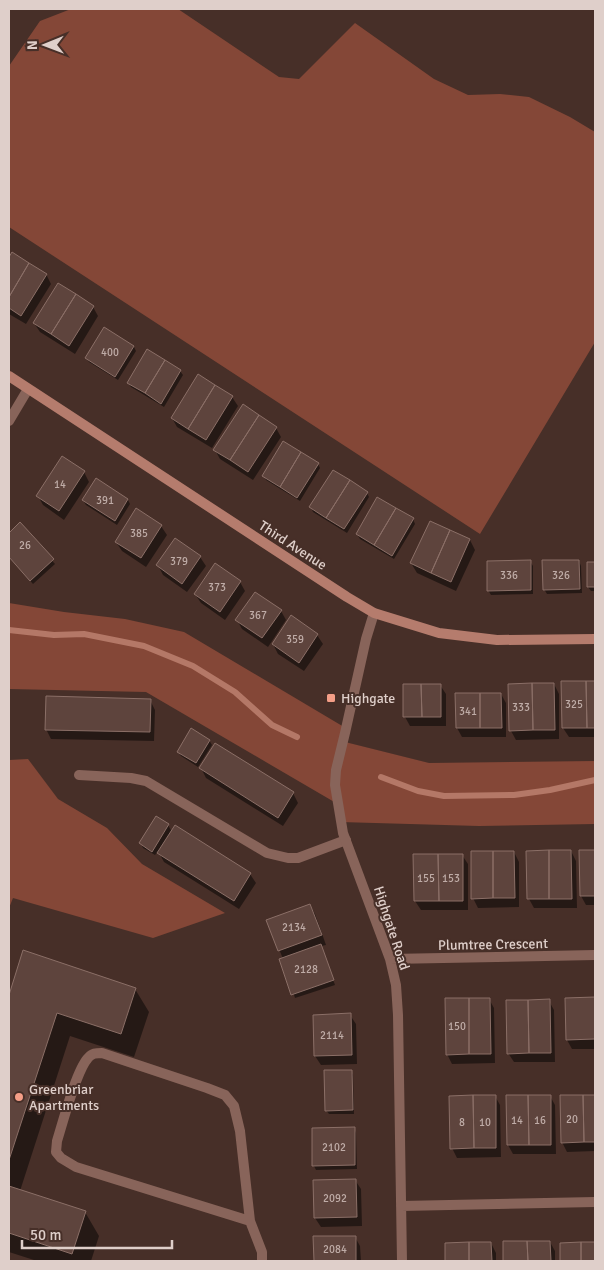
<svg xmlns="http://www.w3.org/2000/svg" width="604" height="1270" font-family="Signika,sans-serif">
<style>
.green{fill:#844737}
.shadow{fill:#0007}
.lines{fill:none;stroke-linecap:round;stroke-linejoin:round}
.stream{stroke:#b47867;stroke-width:6}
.building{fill:#5e443d;stroke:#8b6f67}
.lane{stroke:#88645a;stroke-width:10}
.street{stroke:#88645a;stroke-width:10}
.secondary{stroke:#b57c6d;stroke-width:10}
.poi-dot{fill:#f49e87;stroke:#472f28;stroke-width:2}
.labels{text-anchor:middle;stroke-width:4;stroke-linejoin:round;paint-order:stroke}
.number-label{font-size:11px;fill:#bfaca7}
.street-label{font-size:14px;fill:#dfcfca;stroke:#472f28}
.poi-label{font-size:14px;fill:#dfcfca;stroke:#472f28;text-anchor:start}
</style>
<rect width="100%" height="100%" fill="#472f28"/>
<path class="green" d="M71,9H178L279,77L299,79L355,23L434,79L468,95L500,94L529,97L570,117L595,132V342L480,534L9,227V66L40,21Z
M9,603L64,612L125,619L184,632L344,727L341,741L429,763L595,761V824L479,826L340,822L336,803L146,692L9,689Z
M28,759L58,799L107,828L142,864L225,913L153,938L13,898L9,908V760Z"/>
<path class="shadow" d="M12,254L46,274L51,284L26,324L9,314V260Z
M93,307L98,316L75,354L40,332L34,323Z
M104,329L134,347L136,351L118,380L89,362L86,358Z
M180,371L183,375L164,407L131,387L128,383Z
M232,397L238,406L212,448L177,427L172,418Z
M276,428L281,437L253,480L220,459L215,450Z
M318,464L320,468L300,501L266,480L264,476Z
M84,472L89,482L64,520L43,505L38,496Z
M367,493L369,497L347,533L313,512L311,507Z
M83,500H128L130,504L117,525L86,505Z
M137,510L161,526L167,535L146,567L122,551L116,542Z
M413,519L415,524L394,559L360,539L357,534Z
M430,522L470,540L475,550L456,591L417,573L411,563Z
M20,524L55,564L33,584L9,557V535Z
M176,540L200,557L206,566L187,592L163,575L158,565Z
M530,561L533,566V594L491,595L488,590Z
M579,561L581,566L582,593L547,594L544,589Z
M588,563H595V591H591L588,587Z
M240,582L245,591L225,620L201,603L195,594Z
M281,611L286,620L268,647L242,629L237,620Z
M317,635L323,644L304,671L278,654L273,644Z
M563,682H595V737H569L563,728Z
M554,684L559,694V739L516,740L511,731Z
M440,685L446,694V726H410L405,717Z
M501,694L506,703V737H462L457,728Z
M150,700L155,710L154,741L51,739L46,729Z
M209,740L212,745L198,767L181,756L178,752Z
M201,768L293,793L298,803L283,826L206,778Z
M157,818L168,825L172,832L250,874L256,883L239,909L164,862L158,851L155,855L143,848L141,843Z
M571,851L576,861L577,908H534L529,899L528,852Z
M581,851H595V905H586L581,896Z
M514,852L519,862V907L478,908L473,898Z
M462,855L468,864V910H421L415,901V856Z
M310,905L315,914L326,945L321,946L335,985L295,998L283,959L268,921Z
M24,952L135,989L149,1012L134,1057L70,1036L20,1191L85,1212L99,1236L91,1261H37L9,1252V999Z
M595,998V1049H572L567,1040Z
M489,999L494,1008L495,1063L452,1064L447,1054Z
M549,1001L554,1010L555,1062H514L508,1053Z
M350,1015L356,1024L357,1064L321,1065L315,1056Z
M351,1071L353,1075L354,1114H329L326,1110Z
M495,1096L500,1105L501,1157L457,1158L452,1148Z
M550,1096L555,1105L556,1154H513L508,1145Z
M595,1096V1151L567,1152L562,1142L561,1097Z
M354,1128L356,1133L357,1169L316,1170L314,1166Z
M355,1180L361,1189L362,1226L321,1227L315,1218Z
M355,1237L360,1246L361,1261H315V1238Z
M504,1242H550L555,1251V1261H504Z
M491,1243L496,1253V1261H447V1244Z
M595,1243V1261H561V1244Z"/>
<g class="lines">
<path class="stream" d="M9,630L54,635L84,634L144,646L193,666L235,692L272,725L297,737
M381,777L418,791L444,796L514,795L550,790L595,780"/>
</g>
<path class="building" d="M12,252L29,263L9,297V257Z
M29,263L47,274L21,316L9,308V297Z
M58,283L76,294L51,334L33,323Z
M76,294L94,306L69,346L51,334Z
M104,327L134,346L115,377L85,358Z
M147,349L165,360L145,393L127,383Z
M165,360L181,370L161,404L145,393Z
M198,374L215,385L188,429L171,418Z
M215,385L233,396L206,440L188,429Z
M243,404L259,415L230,460L213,450Z
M259,415L277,427L248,472L230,460Z
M283,441L301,452L280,487L262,476Z
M301,452L319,463L297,498L280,487Z
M62,456L85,471L59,511L36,496Z
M333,470L350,480L326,518L309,507Z
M96,478L128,499L115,521L82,500Z
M350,480L368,492L344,529L326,518Z
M377,497L396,508L374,545L356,534Z
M136,508L162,525L141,558L115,542Z
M396,508L414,518L392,556L374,545Z
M430,521L450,530L431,573L410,563Z
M20,522L54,559L30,581L9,557V533Z
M450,530L470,539L451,582L431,573Z
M175,538L201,556L182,584L156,565Z
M531,560V590L487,591V561Z
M542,560H579L580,589L543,590Z
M587,562H595V587H587Z
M215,563L241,581L220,612L194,594Z
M255,592L282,610L262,638L235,620Z
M291,615L318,634L299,663L272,644Z
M561,681H586L587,728H562Z
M586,681H595V728H587Z
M532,683L533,730L509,731L508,684Z
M532,683H554L555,730H533Z
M403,684H421L422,717H403Z
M421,684H441V717H422Z
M455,693H480V728H456Z
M480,693H501L502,728H480Z
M46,696L151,699L150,732L45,730Z
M191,728L210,740L196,763L177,752Z
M215,743L294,792L278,818L199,768Z
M156,816L169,824L152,852L139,843Z
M175,825L251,873L234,901L157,853Z
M549,850H571L572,899H549Z
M549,850V899H527L526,851Z
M579,850H595V896H580Z
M471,851H493V898L471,899Z
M493,851H514L515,898H493Z
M413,854H438L439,901H414Z
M438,854H463V901H439Z
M310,904L322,935L278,951L266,920Z
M321,944L334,980L291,995L279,959Z
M23,950L136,988L121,1034L57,1013L9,1160V995Z
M595,997V1039L566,1040L565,998Z
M445,998H469V1054L446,1055Z
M469,998H490L491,1054H469Z
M550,999L551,1053H529L528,1000Z
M506,1000H528L529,1053L507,1054Z
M351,1013L352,1055L314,1056L313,1015Z
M324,1070H352L353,1110L325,1111Z
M473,1095H496V1148H474Z
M473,1095L474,1148L450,1149L449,1096Z
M506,1095H528L529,1145H507Z
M528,1095H551V1145H529Z
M560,1095H583L584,1142L561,1143Z
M583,1095H595V1142H584Z
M355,1127V1165L312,1166V1128Z
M356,1179L357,1217L314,1218L313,1180Z
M9,1186L86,1211L72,1254L9,1233Z
M313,1236H356V1261H314Z
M503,1241H527L528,1261H503Z
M527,1241H550L551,1261H528Z
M469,1242V1261H445V1243Z
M469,1242H491L492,1261H469Z
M581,1242V1261H560V1243Z
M581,1242H595V1261H581Z"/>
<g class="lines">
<path class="lane" d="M79,775L131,778L146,781L267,853L288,858H298L346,840
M250,1221L76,1167L61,1158L56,1152L57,1141C63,1122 76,1071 88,1058C92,1053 96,1053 102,1053L207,1088L225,1095L234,1106L240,1131L250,1221L262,1252V1261"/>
<path class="street" d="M9,421L28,389
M374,613L366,639L345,733L336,770L335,785L343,833L390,959L396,985L398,1015L402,1261
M390,959L595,955
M401,1206L595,1202"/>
<path class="secondary" d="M9,376L347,597L374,613L439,633L497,640L595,639"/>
</g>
<g class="poi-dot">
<rect x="326" y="693" width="10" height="10" rx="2.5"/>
<circle cx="19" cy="1097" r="5"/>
</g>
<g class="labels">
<g class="number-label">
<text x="110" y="356">400</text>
<text x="60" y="488">14</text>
<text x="105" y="504">391</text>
<text x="139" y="537">385</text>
<text x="25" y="549">26</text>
<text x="179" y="565">379</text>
<text x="509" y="579">336</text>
<text x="561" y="579">326</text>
<text x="217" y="591">373</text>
<text x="258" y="619">367</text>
<text x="295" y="643">359</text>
<text x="574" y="708">325</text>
<text x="521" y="711">333</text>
<text x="468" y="715">341</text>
<text x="426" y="882">155</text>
<text x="451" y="882">153</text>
<text x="294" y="931">2134</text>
<text x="306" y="973">2128</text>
<text x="457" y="1030">150</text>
<text x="332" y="1039">2114</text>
<text x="572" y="1123">20</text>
<text x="517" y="1124">14</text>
<text x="540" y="1124">16</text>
<text x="462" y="1126">8</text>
<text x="485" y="1126">10</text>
<text x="334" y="1151">2102</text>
<text x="335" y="1202">2092</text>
<text x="335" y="1253">2084</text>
</g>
<g class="street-label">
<text transform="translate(293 545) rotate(33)" y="5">Third Avenue</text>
<text transform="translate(392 928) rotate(72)" y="5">Highgate Road</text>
<text transform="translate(493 944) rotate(-1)" y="5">Plumtree Crescent</text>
</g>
<g class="poi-label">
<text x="341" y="703">Highgate</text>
<text x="29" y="1094">Greenbriar<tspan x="29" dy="16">Apartments</tspan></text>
</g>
</g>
<rect width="604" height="1270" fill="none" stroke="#dfcfca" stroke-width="20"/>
<g transform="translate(45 45) rotate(269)" stroke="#472f28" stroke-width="4" paint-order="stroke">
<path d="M0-4L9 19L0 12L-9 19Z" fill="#dfcfca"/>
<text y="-8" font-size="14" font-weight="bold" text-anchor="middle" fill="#dfcfca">N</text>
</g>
<path d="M22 1240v8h150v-8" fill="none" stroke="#dfcfca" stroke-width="2.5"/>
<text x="30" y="1240" font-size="15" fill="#dfcfca" stroke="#472f28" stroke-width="4" paint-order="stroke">50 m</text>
</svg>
